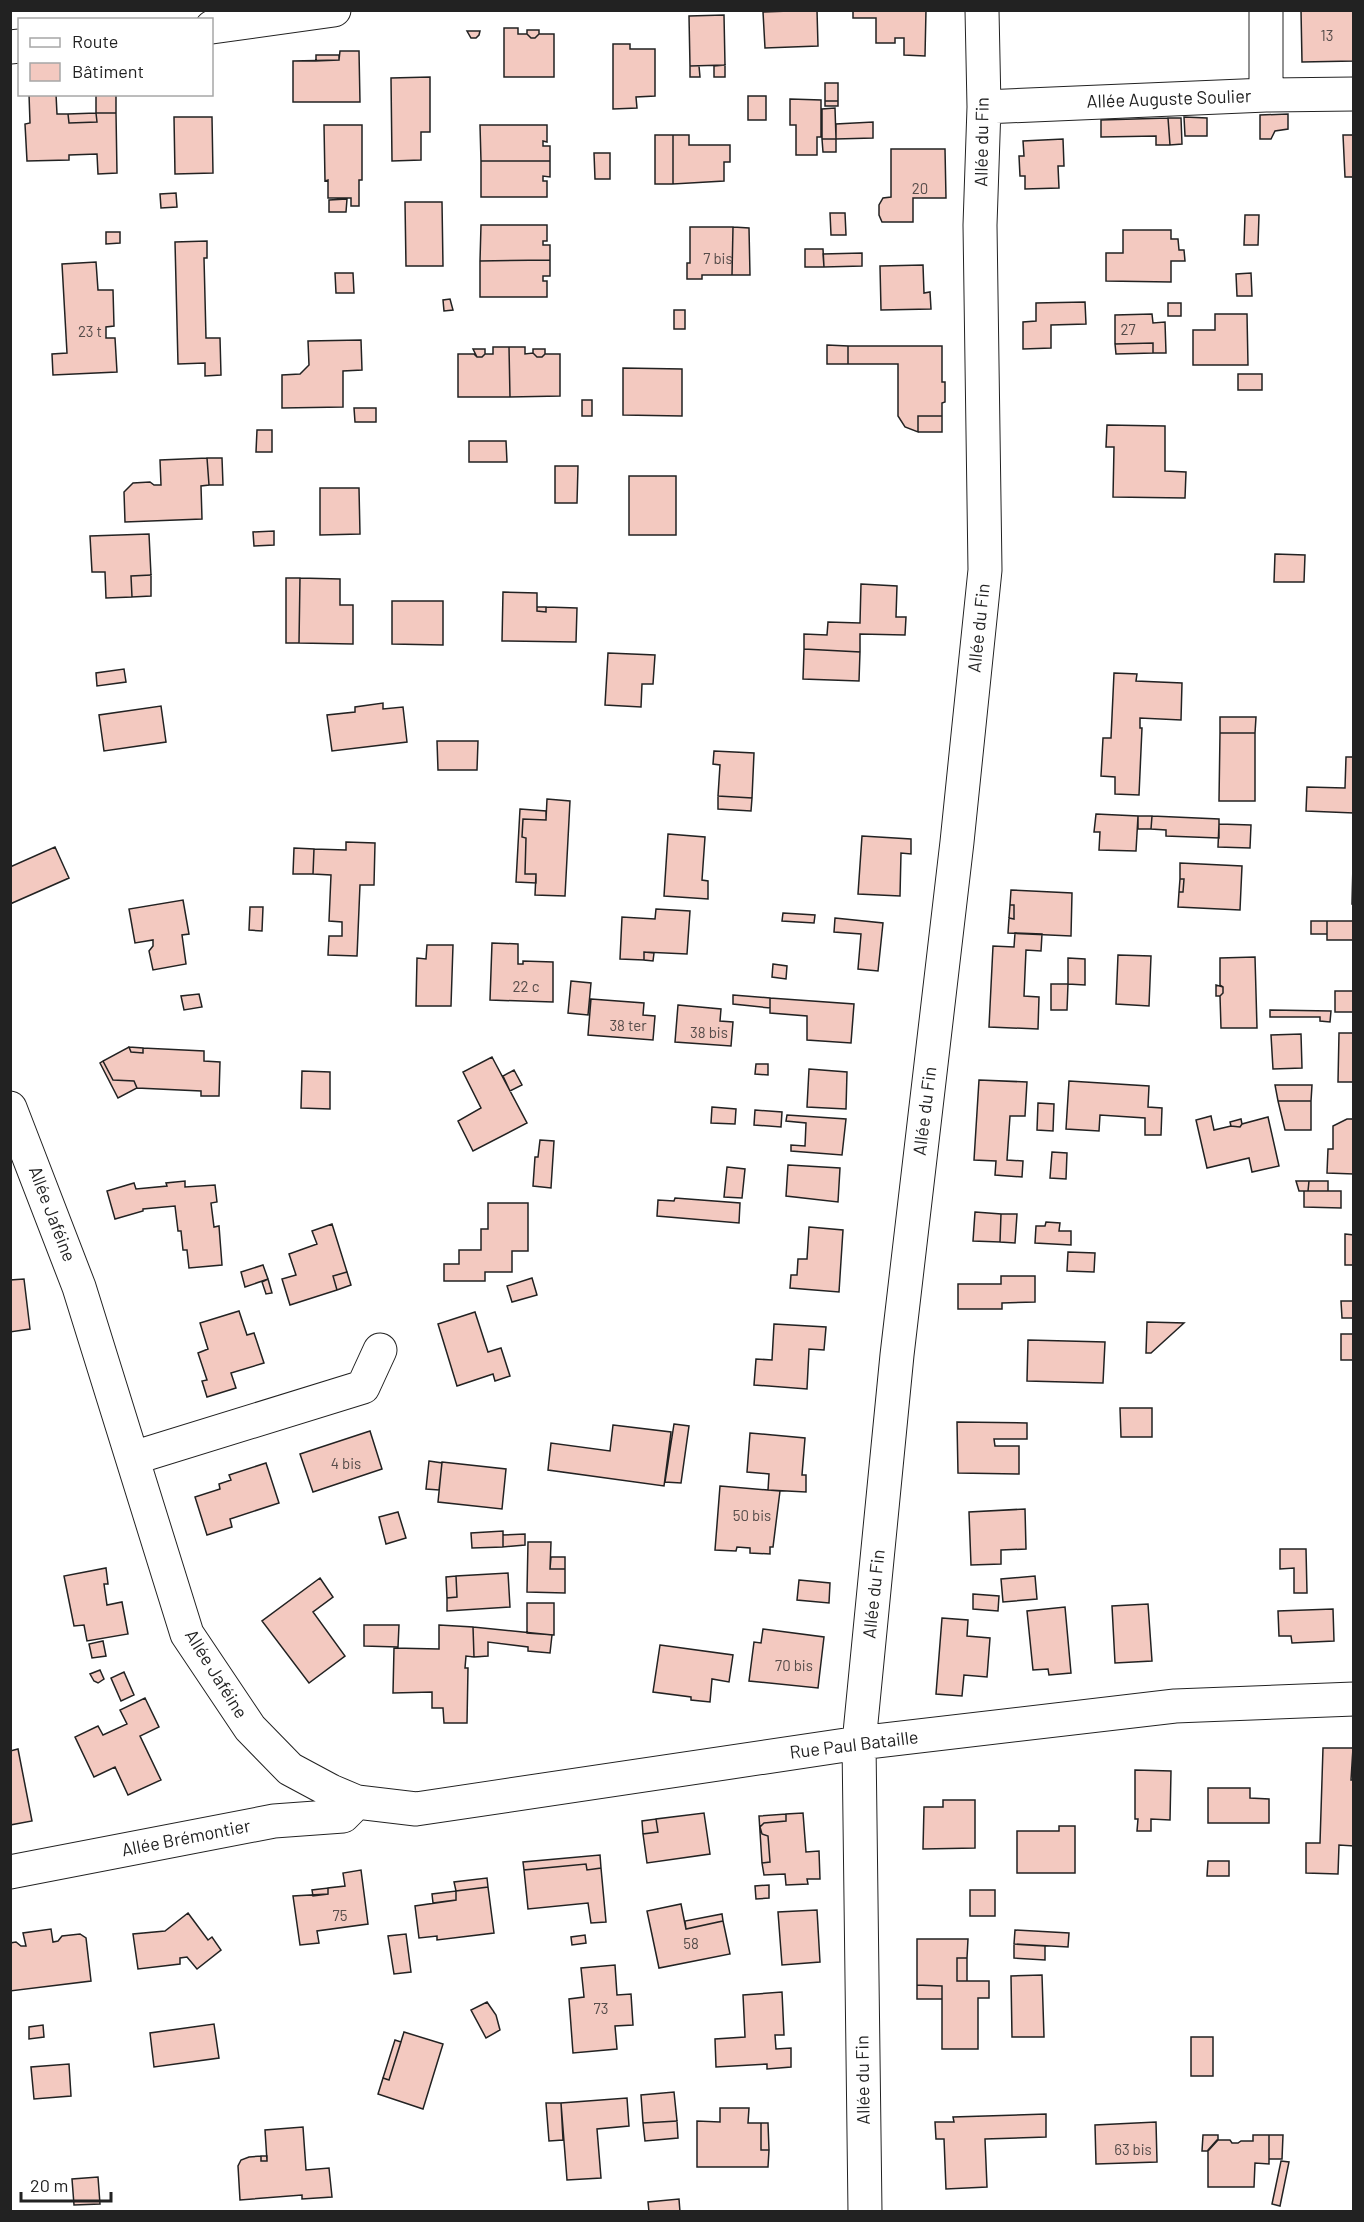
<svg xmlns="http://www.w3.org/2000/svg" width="1364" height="2222" font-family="Barlow,sans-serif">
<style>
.building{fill:#f3c9c0;stroke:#222;stroke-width:1.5}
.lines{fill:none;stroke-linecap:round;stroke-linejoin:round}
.minor-casing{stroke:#222;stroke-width:35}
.minor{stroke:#fff;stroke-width:33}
.labels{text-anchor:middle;stroke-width:4.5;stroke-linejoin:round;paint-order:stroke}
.number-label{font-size:15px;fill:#564c4a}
.street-label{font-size:18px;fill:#222;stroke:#fff}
</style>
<rect width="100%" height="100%" fill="#fff"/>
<path class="building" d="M817,10L818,46L765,48L763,12Z
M853,10H926L925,56L904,55V38H895V43H876V18H853Z
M1301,10H1354V61L1302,62Z
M724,15L725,65L690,66L689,16Z
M504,28H518V34H527L531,38H535L539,34H554V77H504Z
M527,30H539V34L535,38H531L527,34Z
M467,31H480L479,35L476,38H471Z
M613,44H630V49H655V96L636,97L637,108L613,109Z
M340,51H359L360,102H293V61L339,60Z
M316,55H339V60L316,61Z
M725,65V77H714V66Z
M690,66H699L700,77H690Z
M430,77V132H421V160L392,161L391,78Z
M825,83H838V101H825Z
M29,94H56L57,114H68L69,123L97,122L96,113H116L117,173L98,174L97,154L69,155V160L27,161L25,124L30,123Z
M116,94V113H96V95Z
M748,96H766V120H748Z
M790,99L821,100V137H817V155H796V125H790Z
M825,101H838V106H825Z
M835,108L836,139H822V109Z
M96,113L97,122L69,123L68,114Z
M1288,114V129L1275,131L1271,139H1260V115Z
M174,117H212L213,173L175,174Z
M1184,117L1207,118V136H1185Z
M1168,118H1181L1182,144L1170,145Z
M1168,118L1170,145H1156V136L1101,137V120Z
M873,122V138L836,139V124Z
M324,125H362V180H359V206H351V198H328V180L325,181Z
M480,125H547V142L543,141V146H550V161H481Z
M655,135H673V184H655Z
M673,135H689V145H730V162H724V181L673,184Z
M1343,135H1354V177H1345Z
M822,139H836V152H823Z
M1063,139L1064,166H1058L1059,188L1025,189V176H1020L1019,156H1024L1023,141Z
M891,149H945L946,198H913V222H882L879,215V205L883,198L891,197Z
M594,153H610V179H595Z
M481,161H550V177L543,176V181H547V197H481Z
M176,193L177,207L161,208L160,194Z
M347,199L346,212H329V200Z
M405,202H442L443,266H406Z
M830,213H845L846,235H831Z
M1245,215H1259L1258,245H1244Z
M481,225H547V241H543V245H550V260L480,261Z
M690,227H733L732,275H702V279H687V263H690Z
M733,227L749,228L750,275H732Z
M1123,230H1171V239H1178L1179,250H1184L1185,261H1171V282L1106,281V253H1123Z
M106,232H120V243L106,244Z
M207,241V258H204L206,338H220L221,375L205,376V363L178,364L175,242Z
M805,249H823L824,267H805Z
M862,253V266L824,267L823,254Z
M550,260V276H543V281H547V297H480V261Z
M96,262L98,290H113L114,326L106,327V338H115L117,372L53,375L52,354L67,353L62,264Z
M923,265L924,293L930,292L931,309L881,310L880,266Z
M335,273H353L354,293H336Z
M1251,273L1252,296H1237L1236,274Z
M450,299L453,310L444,311L443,300Z
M1085,302L1086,324L1051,325V348L1023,349V322L1036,321V303Z
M1168,303H1181V316H1168Z
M674,310H685V329H674Z
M1152,314L1153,323L1165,322L1166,353H1153V343L1115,344V315Z
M1215,314H1247L1248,365H1193V330H1215Z
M361,340L362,370L343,371V407L282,408V375L300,374L309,365L308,341Z
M1153,343V353L1116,354L1115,344Z
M827,345L848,346V364H827Z
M848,346H942V382H945V402L942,403V416H918V432L905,427L898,416V364H848Z
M493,347H509L510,397H458V354H474L477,357H482L485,354H493Z
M509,347H525V354L533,353L537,357H542L545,354H560V396L510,397Z
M473,349H485V354L482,357H477Z
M533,349H545V354L542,357H537L533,353Z
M623,368L682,369V416L623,415Z
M1238,374H1262V390H1238Z
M582,400H592V416H582Z
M354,408H376V422H355Z
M918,416H942V432H918Z
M1107,425L1165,426V471L1186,472L1185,498L1113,497L1114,447H1106Z
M257,430H272V452H256Z
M469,441H506L507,462H469Z
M207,458L209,485L201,486L202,519L125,522L124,492L133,483L150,482L154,485H161L160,460Z
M207,458H222L223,485H209Z
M555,466H578L577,503H555Z
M629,476H676V535H629Z
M320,488H359L360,534L320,535Z
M274,531V545L254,546L253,532Z
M149,534L151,575L131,576L132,597L106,598L105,572H92L90,536Z
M1275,554L1305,555L1304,582H1274Z
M151,575V596L132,597L131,576Z
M286,578H300L299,643H286Z
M300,578L340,579V605H353V644L299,643Z
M861,584L897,586L896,617H906L905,635L860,634V652L804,649V634L827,635L828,622L860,623Z
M503,592L537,593V611L546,612V607L577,608L576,642L502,641Z
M392,601H443V645L392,644Z
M537,607H546V612L537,611Z
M804,649L860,652L859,681L803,679Z
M608,653L655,655L653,684H642L641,707L605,705Z
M124,669L126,682L97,686L96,673Z
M1114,673L1137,674L1136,681L1182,683L1181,720L1140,718V728H1142L1139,795L1115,794V777L1101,776L1103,738H1111Z
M383,703V709L403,707L407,742L332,751L327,715L355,712V707Z
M161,706L166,742L104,751L99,715Z
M1220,717H1256L1255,733H1220Z
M1220,733H1255V801H1219Z
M437,741H478L477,770H438Z
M714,751L754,753L752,798L718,796L720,765L713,764Z
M1346,757H1354V813L1306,811L1307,787L1345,788Z
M718,796L752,798L751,811L718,809Z
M547,799L570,801L565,896L535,895L536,874H525L526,838L522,837L523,819L546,820Z
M520,809L546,811V820L523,819L522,837L526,838L525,874H536V883L516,882Z
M1096,814L1138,816L1136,851L1099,850L1100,832H1094Z
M1138,816H1152L1151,829H1138Z
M1152,816L1219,819V838L1166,836V830L1151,829Z
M1219,824L1251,825L1250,848L1218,847Z
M668,834L705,837L702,880L708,881V899L664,896Z
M862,836L911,839V854L901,853L900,896L858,894Z
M346,842L375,843L374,885H360L357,956L328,955L329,936H342V922L329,921L331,875L313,874L314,849L346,850Z
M55,847L69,878L10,904V867Z
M294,848L314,849L313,874H293Z
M1180,863L1242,866L1240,910L1178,907L1179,892H1183L1184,879H1180Z
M1353,864H1354V904H1352Z
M1180,879H1184L1183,892H1179Z
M1011,890L1072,893L1071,936L1008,933L1009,918L1014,919V905H1010Z
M183,900L189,934L182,935L186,964L153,970L149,951L153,946V940L135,943L129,909Z
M1010,905H1014V919L1009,918Z
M250,907H263L262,931L249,930Z
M656,909L690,911L687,954L644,952V960L620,959L622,917L655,919Z
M783,913L815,915L814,923L782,921Z
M835,918L883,923L878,971L858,969L861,934L834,932Z
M1311,921H1327V934H1311Z
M1327,921H1354V940H1327Z
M1015,933L1042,934L1041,951L1026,950L1024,996L1039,997L1038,1029L989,1027L993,946L1014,947Z
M492,943L518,944V964H523V961L553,962V1002L490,1000Z
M427,945H453L451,1006H416L417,958L426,959Z
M644,952L654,953L653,961L644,960Z
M1118,955L1151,956L1149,1006L1116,1004Z
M1255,957L1257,1028H1221L1220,996L1223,993V987L1220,985V958Z
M1068,958L1085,959V985L1068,984Z
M773,964L787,966L786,979L772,977Z
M571,981L591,983L588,1015L568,1013Z
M1051,984H1068L1067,1010H1051Z
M1216,985L1223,987V993L1220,996H1216Z
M1335,991H1354V1012H1335Z
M199,994L202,1007L184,1010L181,996Z
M733,995L770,998V1008L733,1004Z
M770,998L854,1004L851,1043L807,1040V1016L770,1013Z
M591,999L644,1003L643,1015L655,1016L653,1040L588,1035Z
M678,1005L721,1009L720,1021L733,1022L731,1046L675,1042Z
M1270,1010L1331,1011L1330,1022L1320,1021V1017H1270Z
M1339,1033H1354V1082H1338Z
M1301,1034L1302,1068L1273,1069L1271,1035Z
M129,1047L131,1052L143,1053V1048L204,1051V1061L220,1062L219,1096H201V1091L137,1088L134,1081L113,1080L103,1061Z
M129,1047L143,1048V1053L131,1052Z
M492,1057L527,1123L473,1151L458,1121L481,1108L463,1072Z
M103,1061L113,1080L134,1081L137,1088L118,1098L100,1063Z
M756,1064H768V1075L755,1074Z
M809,1069L847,1072L846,1109L807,1107Z
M514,1070L522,1085L510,1091L503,1076Z
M302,1071L330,1072V1109L301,1108Z
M979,1080L1027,1082L1025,1116H1010L1007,1160L1023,1161L1022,1177L995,1175L996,1161L974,1160Z
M1069,1081L1149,1086L1148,1107L1162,1108L1161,1135H1145V1118L1100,1115L1099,1131L1066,1129Z
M1275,1085H1312L1311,1101H1278Z
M1278,1101H1311V1130H1285Z
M1038,1103L1054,1104L1053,1131L1037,1130Z
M712,1107L736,1109L735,1124L711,1123Z
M755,1110L782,1112L781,1127L754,1125Z
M787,1115L846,1119L842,1155L791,1151V1145L805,1146L806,1123L786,1121Z
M1211,1116L1214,1130L1231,1126L1240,1127L1242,1124L1268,1117L1279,1166L1252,1172L1249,1158L1207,1168L1196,1120Z
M1241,1119L1242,1124L1240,1127L1231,1126L1230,1122Z
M1347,1119H1354V1174L1327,1173L1328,1149H1333V1126Z
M540,1140L554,1141L551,1188L533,1186L535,1157H538Z
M1052,1152L1067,1153L1066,1179L1050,1178Z
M788,1165L840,1168L838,1202L786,1196Z
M727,1167L745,1169L742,1198L724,1197Z
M185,1181V1187L215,1185L217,1202L211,1203L214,1227L219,1226L222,1265L189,1268L187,1250H183L181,1231H178L175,1206L143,1209V1211L115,1219L107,1191L134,1183L136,1189L167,1186L166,1183Z
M1296,1181H1309L1308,1191H1299Z
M1309,1181H1328V1191H1308Z
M1304,1191H1341V1208L1304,1207Z
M675,1198L740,1203L739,1223L657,1216L658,1200L674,1201Z
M488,1203H528V1251H512V1272H485V1281H444V1264H459V1250H481V1229H488Z
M975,1212L1001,1214L1000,1242L973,1241Z
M1001,1214H1017L1015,1243L1000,1242Z
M1046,1222L1060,1223L1059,1231H1071V1245L1035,1243L1036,1226H1045Z
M332,1224L347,1272L333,1276L337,1290L290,1305L282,1279L296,1275L289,1254L317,1244L312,1231Z
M809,1227L843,1230L839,1292L790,1288L791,1275H797L798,1259H807Z
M1345,1234L1354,1235V1265H1345Z
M1068,1252L1095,1253L1094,1272L1067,1271Z
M263,1265L268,1279L245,1287L241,1272Z
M347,1272L351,1285L337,1290L333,1276Z
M1001,1276H1035V1302L1002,1303V1309H958V1284H1001Z
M532,1278L537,1295L512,1302L507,1286Z
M24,1279L30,1329L10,1332V1280Z
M268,1279L272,1293L266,1294L262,1282Z
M1341,1301H1354V1318H1342Z
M239,1311L247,1335L254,1333L264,1363L231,1373L236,1388L207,1397L202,1381L207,1380L198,1353L208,1349L200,1323Z
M475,1312L488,1352L501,1348L510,1376L495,1381L493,1374L457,1386L438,1324Z
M1147,1322L1184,1323L1151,1353H1146Z
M774,1324L826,1327L824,1350L809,1349L807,1389L754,1385L756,1359L772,1360Z
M1341,1334H1354V1360H1341Z
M1028,1340L1105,1342L1103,1383L1027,1381Z
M1120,1408H1152V1437H1121Z
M957,1422L1027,1423V1439H994L995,1446H1019V1474L958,1473Z
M674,1424L689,1426L681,1483L665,1482Z
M613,1425L671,1432L664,1486L548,1470L551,1443L610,1451Z
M370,1431L382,1469L313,1492L300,1454Z
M750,1433L805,1438L802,1475H806V1492L768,1490L769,1474L747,1472Z
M429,1461L442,1463L439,1490L426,1489Z
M442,1462L506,1469L502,1509L438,1502Z
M266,1463L279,1503L230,1519L232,1527L207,1535L195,1497L220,1489L219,1484L231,1480L229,1475Z
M720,1486L780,1491L773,1547H770V1554L750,1553V1548L737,1547L736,1551L715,1550Z
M1025,1509L1026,1549L1001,1550V1564L971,1565L969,1512Z
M398,1512L406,1538L386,1544L379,1517Z
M503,1531V1547L472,1548L471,1533Z
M525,1534V1545L503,1547V1535Z
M528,1542H551L550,1569H565V1593L527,1592Z
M1280,1549H1306L1307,1593H1294V1568L1280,1569Z
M551,1557H565V1569H550Z
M106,1568L108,1584H104L107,1605L122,1602L128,1634L87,1641L84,1625L74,1626L64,1576Z
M508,1573L510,1607L447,1611V1598L457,1597L456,1576Z
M456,1576L457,1597L447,1598L446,1577Z
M1035,1576L1037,1599L1003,1602L1001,1579Z
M320,1578L333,1597L313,1612L345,1656L309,1683L262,1621Z
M799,1580L830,1583L829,1603L797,1600Z
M973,1594L999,1596L998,1611L973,1609Z
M527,1603H554V1635L527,1633Z
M1148,1604L1152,1661L1115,1663L1112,1606Z
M1065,1607L1071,1673L1049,1675L1048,1669L1033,1670L1027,1611Z
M1333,1609L1334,1641L1292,1643L1291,1636H1279L1278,1611Z
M942,1618L968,1620L967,1636L990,1638L987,1677L964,1675L962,1696L936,1694Z
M364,1625H399L398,1647L364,1646Z
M439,1625L473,1627L474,1657L466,1656L465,1668H468L467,1723H444L443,1708H432V1692L393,1693L394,1648L439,1649Z
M473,1627L552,1635L550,1653L528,1651V1647L488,1642V1656L474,1657Z
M763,1629L824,1637L818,1688L749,1681L754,1642L761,1643Z
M103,1641L106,1656L92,1658L89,1644Z
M660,1645L733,1655L729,1682L712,1679L710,1702L691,1700V1697L653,1692Z
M100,1670L104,1679L98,1683L94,1681L90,1674Z
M124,1672L134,1695L121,1701L111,1678Z
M145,1698L159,1727L140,1736L161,1780L128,1795L115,1767L94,1777L75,1737L98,1726L103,1735L127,1724L120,1710Z
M1323,1748H1353L1351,1780H1354V1846L1339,1845L1338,1874L1306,1873V1843H1320Z
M18,1749L32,1821L10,1825V1751Z
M1135,1770L1171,1771L1170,1820L1151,1819V1831H1137L1138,1819H1135Z
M1208,1788H1250V1798L1269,1799V1823H1208Z
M943,1800H975V1848L923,1849L924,1807H943Z
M704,1813L710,1854L647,1863L643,1834L658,1832L656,1819Z
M803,1813L806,1852L819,1851L820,1879H807L808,1884L786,1885L785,1874L764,1875L762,1863L770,1862L768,1836L762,1834L760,1827L764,1823L786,1821V1814Z
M786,1814V1821L764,1823L760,1827L762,1834L768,1836L770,1862L762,1863L759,1816Z
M656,1819L658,1832L643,1834L642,1821Z
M1059,1826H1075V1873H1017V1831H1059Z
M600,1855L601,1868L587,1870L586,1864L524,1870L523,1862Z
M1208,1861H1229V1876H1207Z
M586,1864L587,1870L601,1868L606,1922L591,1923L588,1903L528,1909L524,1870Z
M361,1870L368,1924L317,1931L319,1943L300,1945L293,1896L328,1894V1888L345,1886L343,1873Z
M487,1878L488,1887L456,1891L454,1882Z
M769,1885V1898L756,1899L755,1886Z
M488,1887L494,1933L437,1940V1936L419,1938L415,1906L456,1900V1891Z
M328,1888V1894L313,1896L312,1890Z
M970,1890H995V1916H970Z
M456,1891V1900L433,1903L432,1894Z
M681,1904L686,1929L723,1921L730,1954L659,1968L647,1911Z
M817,1910L820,1962L782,1965L778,1912Z
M188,1913L208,1940L212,1937L221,1950L197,1969L187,1957L180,1958V1964L138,1969L133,1934L165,1931Z
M722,1914L723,1921L686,1929L685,1921Z
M51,1929L53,1942L58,1941L62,1936L80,1934L86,1938L91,1981L10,1991V1943L16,1942L21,1946H26L23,1933Z
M1015,1930L1069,1933L1068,1947L1014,1944Z
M406,1934L411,1972L394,1974L388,1936Z
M585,1935L586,1943L572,1945L571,1937Z
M917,1939H968L967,1958H957V1981H989V1998H978V2049H942V1986L917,1985Z
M1014,1944L1045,1946V1960L1014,1958Z
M957,1958H967V1981H957Z
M615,1965L617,1995L631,1994L633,2025L615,2026L617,2049L573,2053L569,1999L584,1997L581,1968Z
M1042,1975L1044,2037H1012L1011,1976Z
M917,1985L942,1986V1999H917Z
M782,1992L784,2035H775L776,2049L791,2048V2067L767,2069V2064L716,2067L715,2039L745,2037L743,1995Z
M487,2002L496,2015L500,2030L486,2038L471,2010Z
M214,2024L219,2058L154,2067L150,2033Z
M43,2025L44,2037L29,2039V2027Z
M404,2032L443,2044L423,2109L378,2094L383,2078L389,2080Z
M1191,2037H1213V2076H1191Z
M395,2040L401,2042L389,2080L383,2078Z
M69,2064L71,2096L34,2099L31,2067Z
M674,2092L677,2121L643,2123L641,2095Z
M627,2098L629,2126L597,2129L601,2178L567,2180L561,2103Z
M546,2103H561L563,2140L549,2141Z
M720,2108H749L748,2123H761V2150H769L768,2167H697V2121L720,2122Z
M1046,2114V2137L985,2139L987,2187L946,2189L944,2139H936L935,2122H954L953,2117Z
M677,2121L678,2138L645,2141L643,2123Z
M1156,2122L1157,2162L1096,2164L1095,2125Z
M761,2123H768L769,2150H761Z
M303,2127L306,2170L329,2168L332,2197L302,2199V2195L240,2200L238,2166L241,2160L249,2157L261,2156V2161H267L265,2130Z
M1203,2135H1218V2140L1208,2151H1202Z
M1253,2135H1269V2164L1255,2163L1254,2187H1208V2150L1217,2140H1230L1232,2143H1238L1241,2141H1253Z
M1269,2135H1283L1282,2159H1269Z
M261,2156H267V2161H261Z
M1281,2161L1289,2162L1280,2206L1272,2204Z
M98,2177L100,2204L74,2205L72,2179Z
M679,2199L680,2212H649L648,2202Z"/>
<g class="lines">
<defs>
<path id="minor" d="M1266,10V95
M212,27L334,10
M10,47L20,46
M984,107L1266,95L1354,94
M10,1108L79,1287L187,1634L250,1728L290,1769L331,1791L357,1802L416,1809L859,1743L1175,1706L1354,1699
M133,1458L363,1387L380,1350
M10,1872L274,1821L343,1816L357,1802
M865,2212L859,1743L897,1355L957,842L985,570L980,225L984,107L982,10"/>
</defs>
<use href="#minor" class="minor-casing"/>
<use href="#minor" class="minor"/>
</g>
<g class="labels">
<g class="number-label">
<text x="1327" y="41">13</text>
<text x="920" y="194">20</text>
<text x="718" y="264">7 bis</text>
<text x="1128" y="335">27</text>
<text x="90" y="337">23 t</text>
<text x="526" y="992">22 c</text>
<text x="628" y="1031">38 ter</text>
<text x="709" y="1038">38 bis</text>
<text x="346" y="1469">4 bis</text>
<text x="752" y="1521">50 bis</text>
<text x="794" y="1671">70 bis</text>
<text x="340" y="1921">75</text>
<text x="691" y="1949">58</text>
<text x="601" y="2014">73</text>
<text x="1133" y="2155">63 bis</text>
</g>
<g class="street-label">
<text transform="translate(1169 99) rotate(-2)" y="6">Allée Auguste Soulier</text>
<text transform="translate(982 142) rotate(-89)" y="6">Allée du Fin</text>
<text transform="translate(979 628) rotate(-84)" y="6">Allée du Fin</text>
<text transform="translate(925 1111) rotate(-83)" y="6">Allée du Fin</text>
<text transform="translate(52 1214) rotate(69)" y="6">Allée Jaféine</text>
<text transform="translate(874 1594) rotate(-84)" y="6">Allée du Fin</text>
<text transform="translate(216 1674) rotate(58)" y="6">Allée Jaféine</text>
<text transform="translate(854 1745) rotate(-7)" y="6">Rue Paul Bataille</text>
<text transform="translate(186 1838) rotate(-11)" y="6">Allée Brémontier</text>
<text transform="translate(863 2080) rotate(-91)" y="6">Allée du Fin</text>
</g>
</g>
<rect width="1364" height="2222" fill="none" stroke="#222222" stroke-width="24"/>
<rect x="18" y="18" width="195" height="78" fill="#ffffff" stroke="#a7a7a7" stroke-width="1.5"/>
<rect x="30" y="38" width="30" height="9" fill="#ffffff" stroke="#a7a7a7" stroke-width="1.5"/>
<text x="72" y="48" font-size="18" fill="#222222">Route</text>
<rect x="30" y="63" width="30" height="18" fill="#f3c9c0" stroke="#a7a7a7" stroke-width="1.5"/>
<text x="72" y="78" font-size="18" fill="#222222">Bâtiment</text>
<path d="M21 2192v9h90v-9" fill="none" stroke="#222222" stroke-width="3"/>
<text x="30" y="2192" font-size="18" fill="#222222" stroke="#ffffff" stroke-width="4.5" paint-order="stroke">20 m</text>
</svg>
